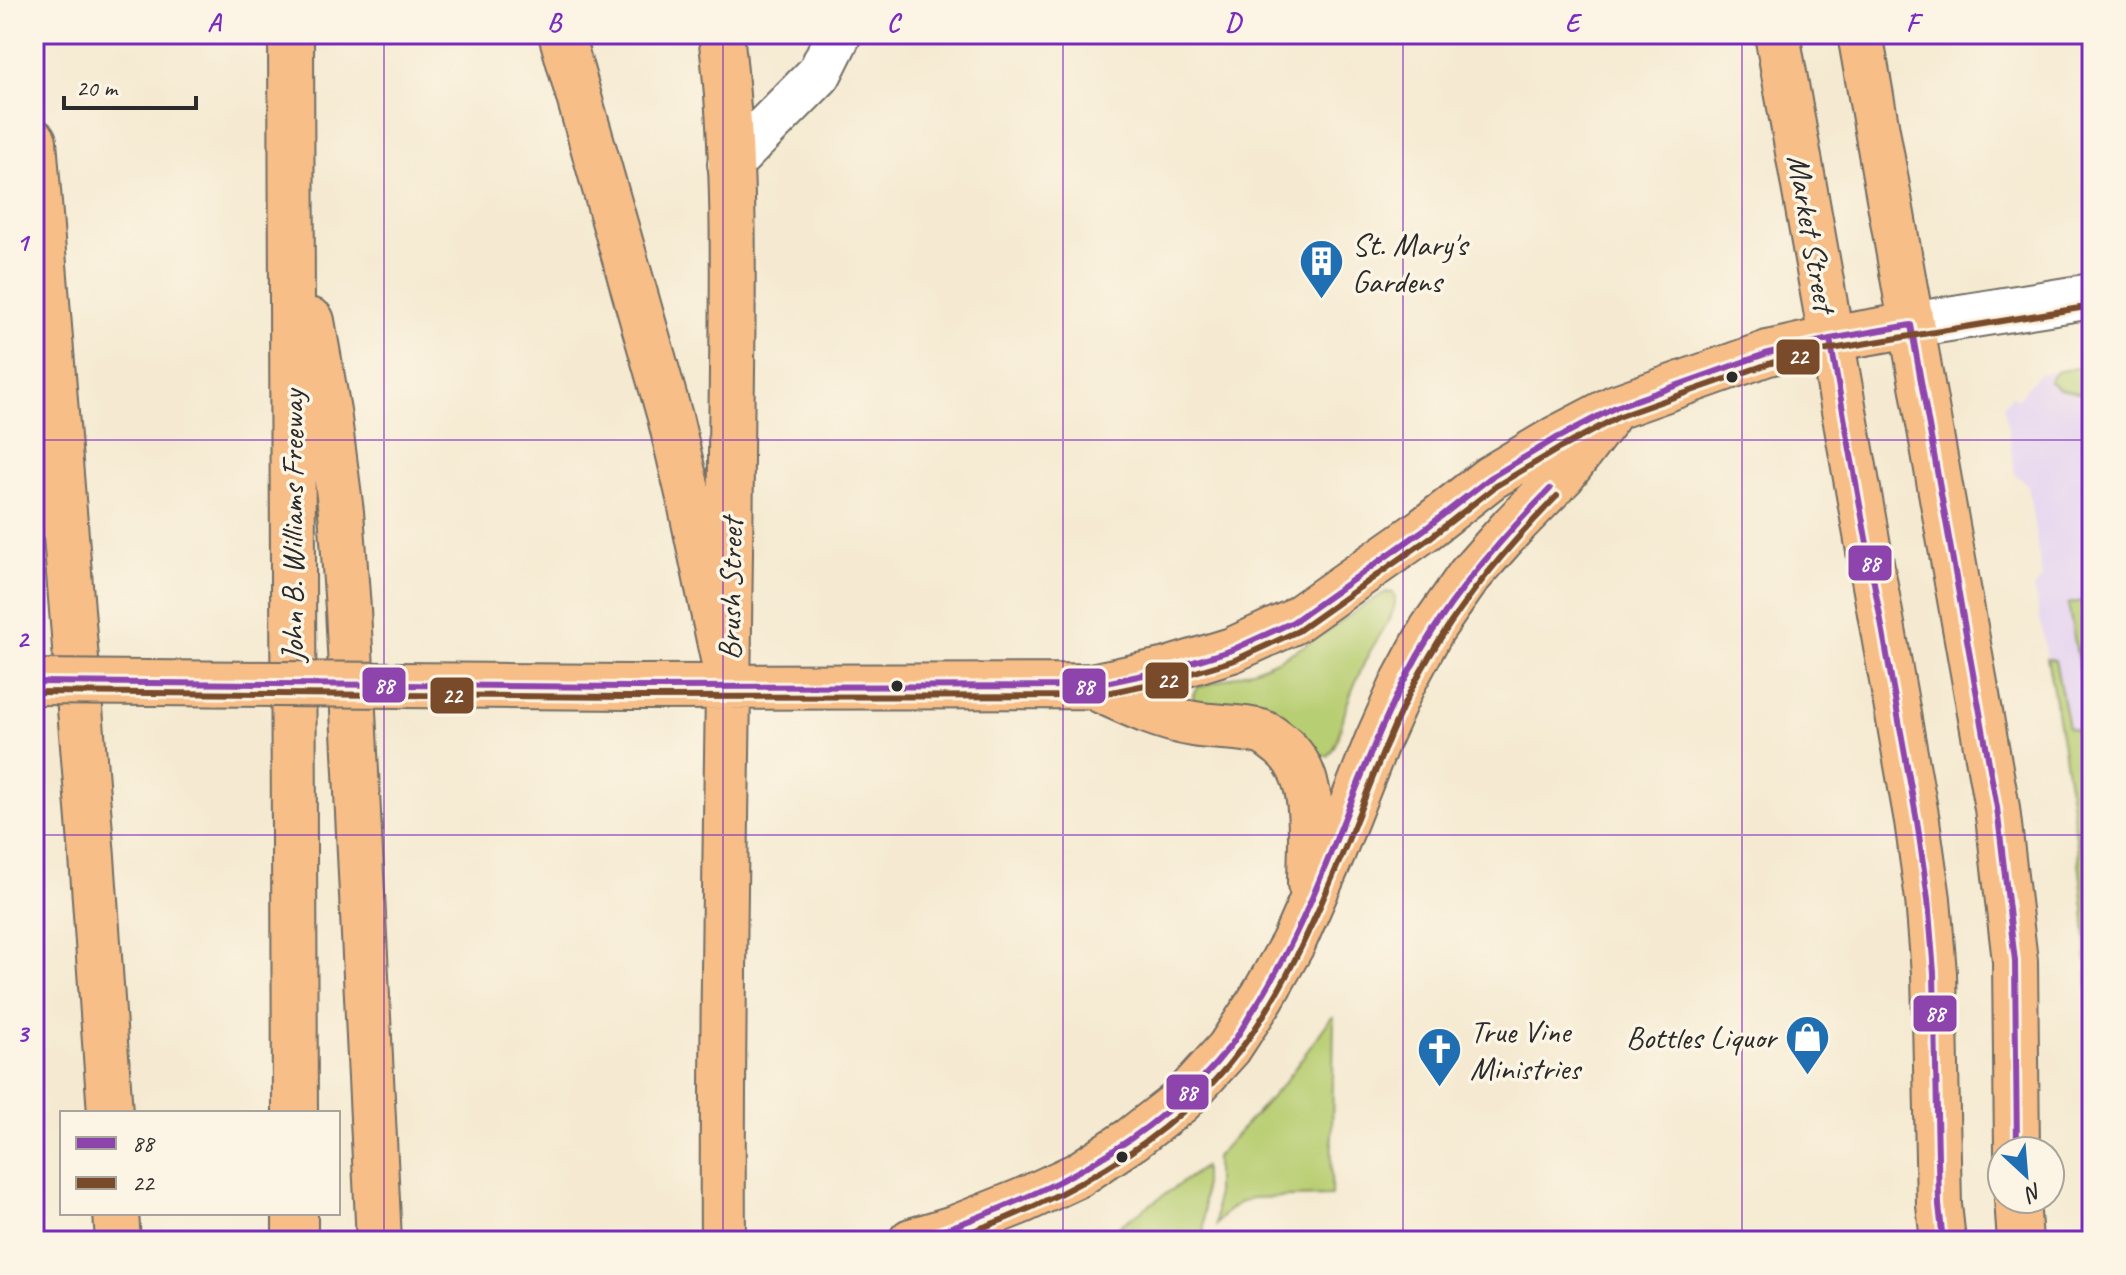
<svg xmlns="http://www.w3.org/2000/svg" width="2126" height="1275" font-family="Caveat,sans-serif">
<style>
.built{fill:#e4d3f2}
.green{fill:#b8ce72;stroke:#727c4e;stroke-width:2}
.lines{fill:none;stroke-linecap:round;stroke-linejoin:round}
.minor-casing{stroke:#726e65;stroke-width:48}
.major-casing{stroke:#726e65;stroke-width:48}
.highway-casing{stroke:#726e65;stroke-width:48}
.minor{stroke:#fff;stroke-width:44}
.major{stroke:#f7be88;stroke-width:44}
.highway{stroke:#f7be88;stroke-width:44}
.major-bridge-casing{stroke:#726e65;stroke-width:48;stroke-linecap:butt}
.major-bridge{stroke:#f7be88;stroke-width:44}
.bus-1-casing{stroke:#fcf5e5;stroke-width:12}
.bus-2-casing{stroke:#fcf5e5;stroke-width:12}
.bus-1{stroke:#8e44ad;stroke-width:6}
.bus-2{stroke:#7a4b2a;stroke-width:6}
.grid{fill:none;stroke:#7b2cbf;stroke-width:2;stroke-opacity:0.55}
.bus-dot{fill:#2b2b2b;stroke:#fcf5e5;stroke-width:3}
.labels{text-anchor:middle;stroke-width:7;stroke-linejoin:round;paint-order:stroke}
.street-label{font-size:32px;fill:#2b2b2b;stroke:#fcf5e5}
.poi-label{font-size:32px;fill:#2b2b2b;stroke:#fcf5e5;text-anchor:start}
.line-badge{stroke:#fcf5e5;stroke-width:3}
.badge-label{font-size:22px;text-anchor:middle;font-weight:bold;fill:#fff}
.neatline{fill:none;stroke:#7b2cbf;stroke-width:3}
.grid-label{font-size:26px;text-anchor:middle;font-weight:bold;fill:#7b2cbf}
</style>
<rect width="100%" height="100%" fill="#fcf5e5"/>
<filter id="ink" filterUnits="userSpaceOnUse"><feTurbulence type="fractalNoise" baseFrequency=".0125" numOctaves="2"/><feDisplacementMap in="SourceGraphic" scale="16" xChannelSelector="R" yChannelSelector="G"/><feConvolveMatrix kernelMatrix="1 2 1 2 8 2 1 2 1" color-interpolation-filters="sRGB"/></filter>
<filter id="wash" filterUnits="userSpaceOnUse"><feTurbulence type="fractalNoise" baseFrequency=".006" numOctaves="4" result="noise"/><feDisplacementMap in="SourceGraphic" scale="32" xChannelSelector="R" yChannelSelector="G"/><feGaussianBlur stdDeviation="1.8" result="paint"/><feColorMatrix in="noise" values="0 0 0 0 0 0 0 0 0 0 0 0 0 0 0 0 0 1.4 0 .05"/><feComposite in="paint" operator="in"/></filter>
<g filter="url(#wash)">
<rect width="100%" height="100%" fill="#f5ead1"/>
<path class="built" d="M2092,365V1104L2084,911L2075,823L2062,735L2034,589L2042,578L2028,485L2015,474L2004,405L2012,395L2017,399L2039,374Z"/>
<path class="green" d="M2092,365V396L2060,389L2049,381L2056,372Z
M1386,592L1393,593C1403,609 1373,642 1366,659C1360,672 1354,685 1349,699C1343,714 1339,746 1327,756L1320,755L1292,726L1194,702L1193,694L1197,688C1229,678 1261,669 1291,653C1324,636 1353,611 1386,592Z
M2092,599V722H2089L2068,604Z
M2047,658L2055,660L2068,727L2092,736V1104C2089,1039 2089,973 2084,908C2076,824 2063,741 2047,658Z
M1334,1017L1331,1196L1253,1198C1236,1202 1225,1211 1216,1225V1157L1283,1084L1331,1018Z
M1204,1167V1241H1091L1118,1227Z"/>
</g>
<g filter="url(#ink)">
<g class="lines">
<defs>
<path id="minor" d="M730,164L819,74L839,34
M1911,325L2092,296"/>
<path id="major" d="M721,34C738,174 732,317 731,458C729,719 721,980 723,1241
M1777,34L1917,821L1928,899L1934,973L1939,1205L1943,1241
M1860,34L1997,808L2015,961L2017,1151
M1091,686C1124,701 1157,718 1194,724C1216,728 1239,726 1261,732C1268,734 1274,740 1281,745C1320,776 1310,840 1310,884
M631,687L1091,686L1167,670L1232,650L1293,622L1425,529L1490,478L1555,439L1616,407L1768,353L1830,339L1911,325
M2017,1199L2020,1241
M911,1241L957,1227L1022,1201L1078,1175L1132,1139L1181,1101L1229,1048L1263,996L1293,943L1333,852L1377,741L1404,681L1432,629L1469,576L1514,525L1563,475L1608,416"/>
<path id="highway" d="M291,34L295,1113
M561,34L670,417L689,498L729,687
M34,141L92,857L110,1113
M312,321L328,411L341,512L348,609L379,1241
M116,1213L118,1241
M295,1213V1241"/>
</defs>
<use href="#minor" class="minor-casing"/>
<use href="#major" class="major-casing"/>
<use href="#highway" class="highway-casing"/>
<use href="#minor" class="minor"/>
<use href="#major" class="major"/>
<use href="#highway" class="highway"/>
<defs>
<path id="major-bridge" d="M34,682L631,687"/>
</defs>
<use href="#major-bridge" class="major-bridge-casing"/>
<use href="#major-bridge" class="major-bridge"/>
<defs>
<path id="bus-1" d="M1830,339L1917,821L1928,899L1934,973L1939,1205L1943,1241
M34,682L631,687L1091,686L1167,670L1232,650L1293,622L1425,529L1490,478L1555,439L1616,407L1768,353L1830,339L1911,325L1997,808L2015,961L2017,1151
M911,1241C1031,1202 1151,1148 1231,1045C1238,1036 1244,1025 1250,1015C1319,912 1348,790 1404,681C1441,608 1493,547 1550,489"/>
<path id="bus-2" d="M34,692L631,697L1093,696L1169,680L1235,660L1298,631L1431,537L1496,486L1560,448L1620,416L1771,363L1832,349L2092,306
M944,1241C1053,1206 1170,1144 1240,1050C1282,994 1312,926 1339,862C1368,794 1391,721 1429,657C1464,597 1509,545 1557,496"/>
</defs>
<use href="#bus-1" class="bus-1-casing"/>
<use href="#bus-2" class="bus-2-casing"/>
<use href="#bus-1" class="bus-1"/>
<use href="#bus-2" class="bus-2"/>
</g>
</g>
<path class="grid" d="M384,34V1241M723,34V1241M1063,34V1241M1403,34V1241M1742,34V1241M34,440H2092M34,835H2092"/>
<defs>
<symbol id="building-pin" viewBox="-11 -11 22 30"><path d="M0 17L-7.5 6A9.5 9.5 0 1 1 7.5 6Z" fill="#1f6fb2" stroke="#fcf5e5"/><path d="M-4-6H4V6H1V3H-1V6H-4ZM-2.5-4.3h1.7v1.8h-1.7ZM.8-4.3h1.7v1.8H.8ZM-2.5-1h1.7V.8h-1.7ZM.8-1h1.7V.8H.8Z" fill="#fff"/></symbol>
<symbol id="shop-pin" viewBox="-11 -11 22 30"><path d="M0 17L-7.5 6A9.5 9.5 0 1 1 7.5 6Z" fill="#1f6fb2" stroke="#fcf5e5"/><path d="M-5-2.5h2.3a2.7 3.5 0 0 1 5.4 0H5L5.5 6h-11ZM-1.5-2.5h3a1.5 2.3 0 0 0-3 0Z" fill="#fff"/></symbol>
<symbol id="church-pin" viewBox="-11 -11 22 30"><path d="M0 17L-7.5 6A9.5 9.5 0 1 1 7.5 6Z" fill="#1f6fb2" stroke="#fcf5e5"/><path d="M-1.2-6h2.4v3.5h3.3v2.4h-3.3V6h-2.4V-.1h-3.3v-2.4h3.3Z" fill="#fff"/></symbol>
</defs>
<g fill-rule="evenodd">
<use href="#building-pin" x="1296" y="236" width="51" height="69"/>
<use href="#shop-pin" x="1782" y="1012" width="51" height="69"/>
<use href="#church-pin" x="1414" y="1024" width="51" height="69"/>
</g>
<g class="bus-dot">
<circle cx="1732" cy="377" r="7"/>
<circle cx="897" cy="686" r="7"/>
<circle cx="1122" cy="1157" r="7"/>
</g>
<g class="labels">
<g class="street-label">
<text transform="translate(1812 233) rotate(80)" y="11">Market Street</text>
<text transform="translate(292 526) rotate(-90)" y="11">John B. Williams Freeway</text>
<text transform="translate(730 589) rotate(-89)" y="11">Brush Street</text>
</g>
<g class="poi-label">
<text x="1352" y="255">St. Mary's<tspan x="1352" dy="37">Gardens</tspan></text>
<text x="1470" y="1042">True Vine<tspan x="1470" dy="37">Ministries</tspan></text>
<text x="1776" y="1048" text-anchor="end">Bottles Liquor</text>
</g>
</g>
<g class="line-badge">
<rect x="1775" y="338" width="46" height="38" rx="8" fill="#7a4b2a"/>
<rect x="1847" y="544" width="46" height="38" rx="8" fill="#8e44ad"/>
<rect x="1144" y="661" width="46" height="39" rx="8" fill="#7a4b2a"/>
<rect x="361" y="666" width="46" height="38" rx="8" fill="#8e44ad"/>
<rect x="1061" y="667" width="46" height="38" rx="8" fill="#8e44ad"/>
<rect x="429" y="676" width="46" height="39" rx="8" fill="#7a4b2a"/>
<rect x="1912" y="994" width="46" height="39" rx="8" fill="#8e44ad"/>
<rect x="1165" y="1073" width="45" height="38" rx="8" fill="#8e44ad"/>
</g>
<g class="badge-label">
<text x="1798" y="364">22</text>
<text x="1870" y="571">88</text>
<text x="1167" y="688">22</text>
<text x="384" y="693">88</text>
<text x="1084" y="694">88</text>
<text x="452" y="703">22</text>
<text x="1935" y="1021">88</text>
<text x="1187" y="1100">88</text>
</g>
<rect width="2126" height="1275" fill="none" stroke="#fcf5e5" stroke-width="88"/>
<rect x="60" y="1111" width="280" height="104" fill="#fcf5e5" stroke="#a8a49b" stroke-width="2"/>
<rect x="76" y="1137" width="40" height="12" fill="#8e44ad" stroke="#a8a49b" stroke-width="2"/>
<text x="132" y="1151" font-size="24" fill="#2b2b2b">88</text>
<rect x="76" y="1177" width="40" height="12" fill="#7a4b2a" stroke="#a8a49b" stroke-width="2"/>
<text x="132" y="1191" font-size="24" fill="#2b2b2b">22</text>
<g transform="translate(2026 1175) rotate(154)"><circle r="38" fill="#fcf5e5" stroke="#a8a49b" stroke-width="2"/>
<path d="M0-6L14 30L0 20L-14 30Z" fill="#1f6fb2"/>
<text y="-12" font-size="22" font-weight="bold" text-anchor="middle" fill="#2b2b2b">N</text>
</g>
<path d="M64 96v12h132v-12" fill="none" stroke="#2b2b2b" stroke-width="4"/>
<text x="76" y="96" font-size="24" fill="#2b2b2b" stroke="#fcf5e5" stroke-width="6" paint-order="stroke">20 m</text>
<rect x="44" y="44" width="2038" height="1187" class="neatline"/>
<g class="grid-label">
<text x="214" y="31">A</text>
<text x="554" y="31">B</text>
<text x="893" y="31">C</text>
<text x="1233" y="31">D</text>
<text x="1572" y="31">E</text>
<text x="1912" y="31">F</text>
<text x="22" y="251">1</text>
<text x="22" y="647">2</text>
<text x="22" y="1042">3</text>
</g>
</svg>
